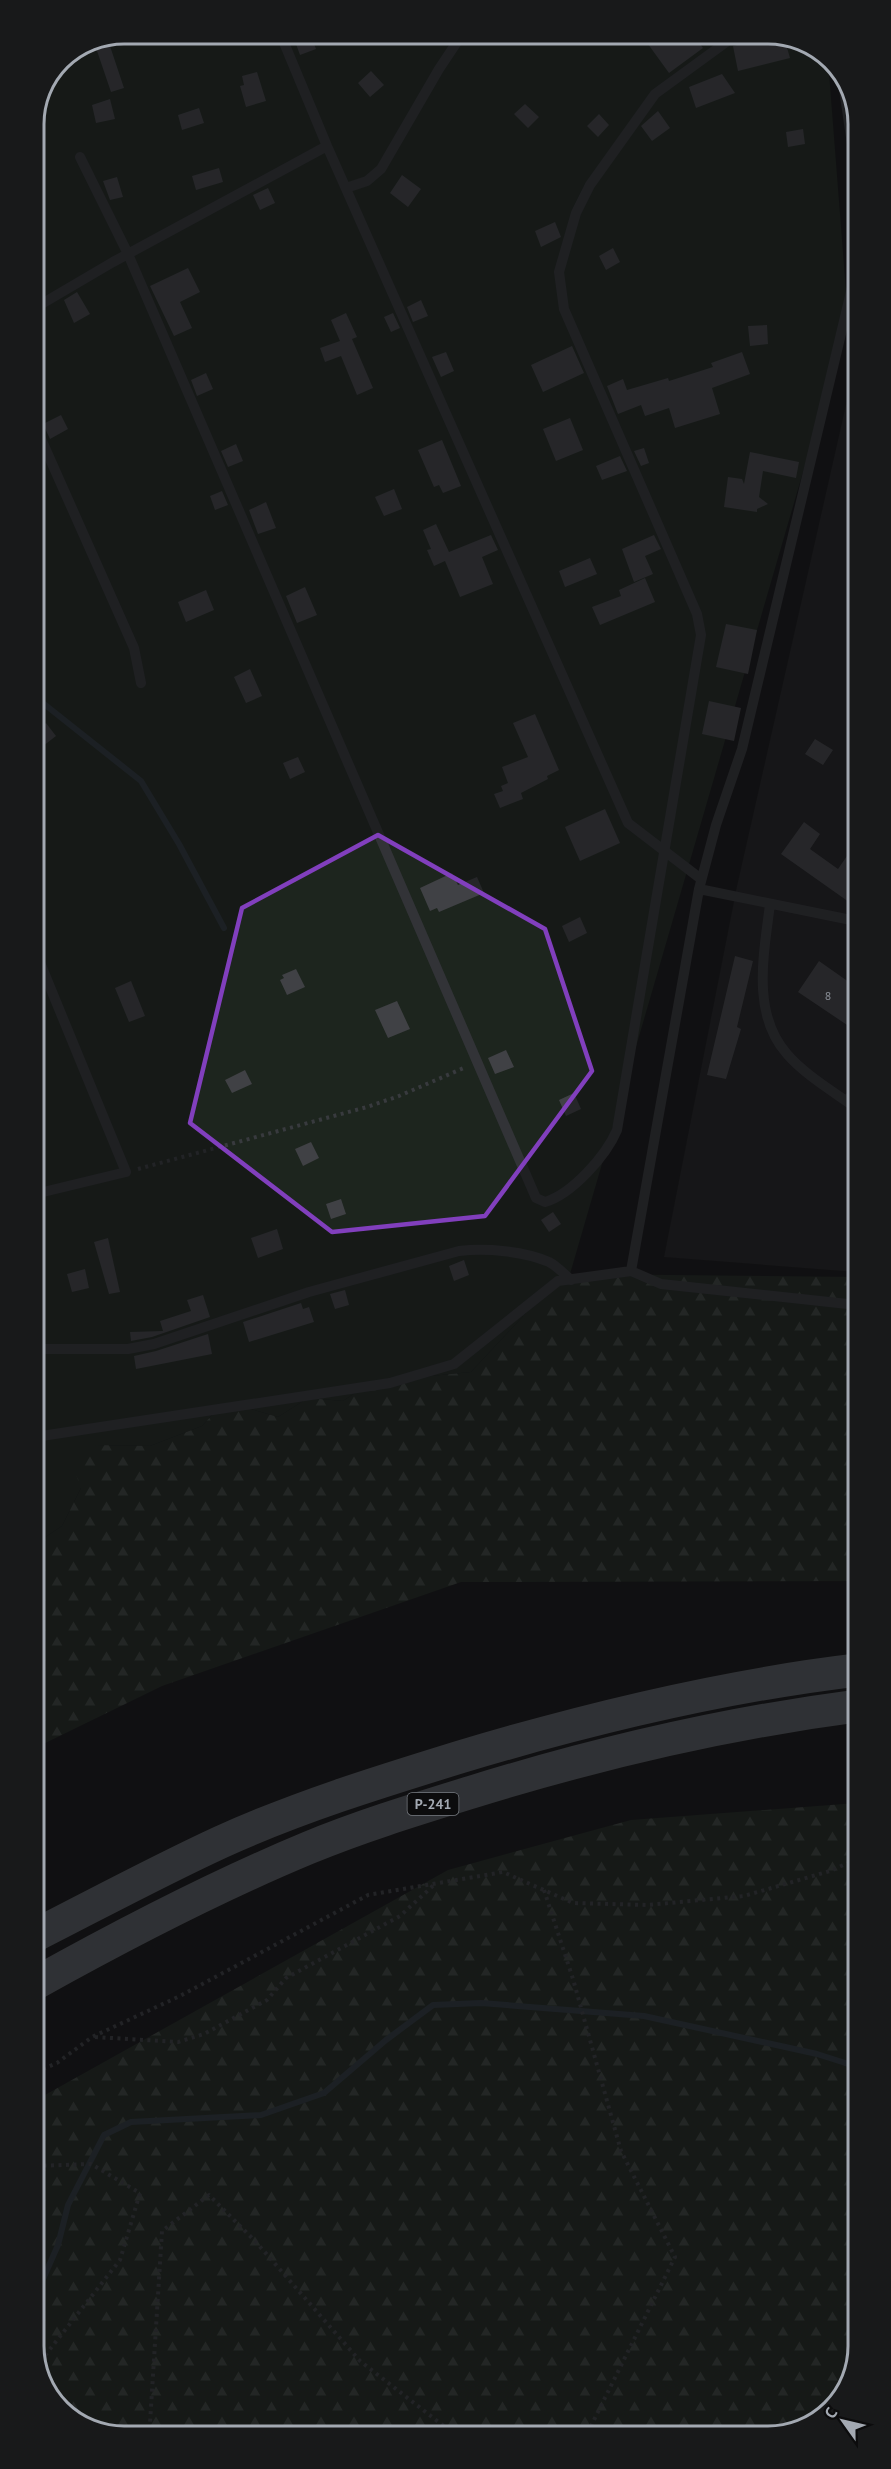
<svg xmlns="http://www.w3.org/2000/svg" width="891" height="2469" font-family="'PT Sans',sans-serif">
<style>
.built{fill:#1d1d1f}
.green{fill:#1d251e}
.forest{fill:url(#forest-firs)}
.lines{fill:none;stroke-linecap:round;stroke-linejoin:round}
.stream{stroke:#2b343a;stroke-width:6}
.building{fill:#404145}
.path{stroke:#383a3e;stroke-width:4;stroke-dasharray:3 4.5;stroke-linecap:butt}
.service{stroke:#323337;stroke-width:10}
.trunk{stroke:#565a5f;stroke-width:33}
.marked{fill:none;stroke:#813fbd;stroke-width:4.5;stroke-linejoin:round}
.labels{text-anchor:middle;stroke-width:4.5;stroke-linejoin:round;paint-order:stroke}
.number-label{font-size:12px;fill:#8a8f97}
.shield{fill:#0c0c0d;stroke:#767a80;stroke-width:1.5}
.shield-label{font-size:14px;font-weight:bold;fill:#a3a9b2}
.rim{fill:none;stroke:#a3a9b2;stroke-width:3}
</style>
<defs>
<pattern id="forest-firs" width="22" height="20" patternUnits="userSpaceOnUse" patternTransform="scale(1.5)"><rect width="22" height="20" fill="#1d251e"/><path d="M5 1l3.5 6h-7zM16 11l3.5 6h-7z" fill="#3b423c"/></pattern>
</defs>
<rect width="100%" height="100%" fill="#111112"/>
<path class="built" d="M855,365L856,1272L664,1257L737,886Z"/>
<path class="green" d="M124,33H773L823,52L828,60L848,317L570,1274L529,1310L471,1372L372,1382L343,1401L308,1398L278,1417L247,1408L222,1404L202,1426L150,1446L96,1445L81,1488L62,1526L35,1544L33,118L60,59Z"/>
<path class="forest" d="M570,1274L856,1277L857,1581L461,1582L162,1686L35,1748V1544L62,1526L81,1488L70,1458L96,1445L150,1446L202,1426L222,1404L247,1408L278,1417L308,1398L343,1401L372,1382L471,1372L529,1310Z
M857,1803L858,2345L839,2401L791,2433L118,2436L68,2417L36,2369V2100L448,1870L631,1820Z"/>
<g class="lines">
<path class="stream" d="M34,696L141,781L179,844L224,928
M36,2295L58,2245L68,2205L104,2135L131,2122L261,2115L324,2093L386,2040L433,2005L481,2003L644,2016L817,2054L858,2067"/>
</g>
<path class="building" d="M292,33H310L316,49L300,55Z
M640,33H692L703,48L669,73Z
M761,33H773L784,37L790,58L738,71L733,46L762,39Z
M108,40L124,88L111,92L95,45Z
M371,71L384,85L370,97L358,83Z
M257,72L266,101L246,107L240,86L244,85L242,76Z
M722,74L735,93L696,108L689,87Z
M110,99L115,119L96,123L92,105Z
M525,104L539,117L528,128L514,114Z
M199,108L204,123L182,130L178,115Z
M658,111L670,128L652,141L641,126Z
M599,114L609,125L598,137L587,126Z
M803,129L805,144L788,147L786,132Z
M219,168L223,182L196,190L192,176Z
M402,175L421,189L408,207L390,193Z
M117,177L123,197L110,200L103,181Z
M268,188L275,203L260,210L253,195Z
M555,222L561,237L541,247L535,231Z
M613,248L620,262L606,270L599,256Z
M188,268L200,292L180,302L192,328L174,336L150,286Z
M77,292L90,314L74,323L64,300Z
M421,300L428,316L413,322L407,307Z
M346,313L357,337L352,339L373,388L357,395L341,356L325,362L320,348L340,341L331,320Z
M393,313L400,328L391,332L384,317Z
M767,325L768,344L750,346L748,326Z
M572,346L584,373L543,392L531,365Z
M446,352L454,371L441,377L432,357Z
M742,352L750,374L712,388L720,414L675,428L669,408L645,416L641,405L618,414L607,386L623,379L627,390L668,378L669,381L713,367L711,363Z
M206,373L213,389L197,396L191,380Z
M61,415L68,429L50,439L43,424Z
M570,418L583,450L556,461L543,429Z
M442,440L461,486L443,493L439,485L434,487L418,450Z
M236,444L243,461L228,467L221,451Z
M644,448L649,463L641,466L634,451Z
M750,452L799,462L796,478L763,471L759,497L768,504L757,509V512L724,507L728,477L742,479L744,484Z
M620,456L627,471L602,480L596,466Z
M394,489L402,509L384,516L375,497Z
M222,491L228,505L215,510L210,496Z
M266,502L276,528L258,534L249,510Z
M436,524L449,552L491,535L498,550L482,557L493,584L460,597L445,561L434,566L427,550L431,549L423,530Z
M654,535L661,549L645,556L653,574L634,582L622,549Z
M590,558L597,574L565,587L559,571Z
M645,578L655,602L600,625L592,607L621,596L619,590Z
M305,587L317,615L297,623L286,596Z
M206,590L214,610L186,622L178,602Z
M726,624L757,630L748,674L716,667Z
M250,669L262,696L246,703L234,677Z
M709,701L741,708L734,741L702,734Z
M535,714L559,770L547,776L548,779L521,793L523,799L500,808L494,794L503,791L501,786L508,783L502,767L528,757L513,723Z
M46,723L56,736L34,753V733Z
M815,739L833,750L823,765L805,754Z
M298,757L305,772L290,779L283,763Z
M605,809L620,843L580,861L565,827Z
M804,822L820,834L810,849L838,869L856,843V907L781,854Z
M452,873L458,885L477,877L484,893L439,912L437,908L430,911L420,888Z
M580,917L587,933L569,942L562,926Z
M735,956L753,961L737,1027L741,1029L726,1079L707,1075Z
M819,961L856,987V1031L798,992Z
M296,969L305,987L287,995L280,980L284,978L282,975Z
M131,981L145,1016L129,1022L115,988Z
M397,1001L410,1029L388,1038L375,1010Z
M506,1050L514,1067L495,1074L488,1058Z
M245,1070L252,1084L232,1093L225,1080Z
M574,1093L581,1109L566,1116L559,1100Z
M311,1142L319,1158L303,1166L295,1149Z
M341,1199L346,1214L331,1219L326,1204Z
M553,1212L561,1224L549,1232L541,1220Z
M277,1229L283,1249L258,1258L251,1238Z
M108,1238L120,1292L109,1294L94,1242Z
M464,1260L469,1275L454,1281L449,1266Z
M85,1269L89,1288L72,1292L67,1274Z
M345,1290L349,1305L335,1309L330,1294Z
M203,1295L210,1317L152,1337L131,1341L130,1332L163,1331L160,1321L191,1311L187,1300Z
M301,1303L303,1309L309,1307L314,1322L249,1342L243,1322Z
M208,1334L212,1354L136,1369L134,1356L156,1351Z"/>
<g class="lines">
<path class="path" d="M138,1169L367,1107L399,1096L466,1067
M544,1890L573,1979L621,2151L675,2257L587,2434
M95,2037L178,2042L204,2034L267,2000L286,1978L400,1916L435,1884
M36,2072L57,2063L92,2037L180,1996L368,1895L503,1872L573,1903L648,1905L744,1896L830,1871L857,1859
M36,2166L91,2164L140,2193L120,2260L36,2367
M146,2436L150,2423L162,2231L209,2195L255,2241L360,2361L454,2434"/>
<path class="service" d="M280,33L327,146L628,823L701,879
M843,82L855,165
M80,157L128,254L536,1198L545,1202C572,1194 606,1156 617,1130L701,635L697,614L564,309L559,272L576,213L590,185L655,94L729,40L743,33
M346,188L367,181L381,169L439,69L463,33
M33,309L113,262L327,146
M34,423L134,648L141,683
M699,889L716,825L742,749L855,275
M770,904C764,954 751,1013 787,1054C805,1075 834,1092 856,1108
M34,948L126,1172L35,1194
M847,1101L856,1089
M631,1271L699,889L856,921
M35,1349H128L154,1344L309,1292L459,1251C487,1248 523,1251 549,1262C557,1266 564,1274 571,1280
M35,1437L390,1383L454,1364L558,1281L631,1271L661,1284L857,1305"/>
<path class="trunk" d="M36,1935C97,1904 158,1871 221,1842C298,1807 379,1782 460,1757C590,1718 722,1686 857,1670
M36,1983C124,1934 214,1887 308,1848C361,1826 417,1809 472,1792C598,1753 726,1723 857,1706"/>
</g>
<path d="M0 0H891V2469H0ZM378,835L545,929L592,1071L485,1216L332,1232L190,1123L242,908Z" fill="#111112" fill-opacity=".55" fill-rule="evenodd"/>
<path class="marked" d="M378,835L545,929L592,1071L485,1216L332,1232L190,1123L242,908Z"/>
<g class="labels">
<g class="number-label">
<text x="828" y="1000">8</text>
</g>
<rect class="shield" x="407.5" y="1793" width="51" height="22" rx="4.5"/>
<g class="shield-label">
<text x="433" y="1809">Р-241</text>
</g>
</g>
<path d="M0 0H891V2469H0ZM124 44H768A80 80 0 0 1 848 124V2346A80 80 0 0 1 768 2426H124A80 80 0 0 1 44 2346V124A80 80 0 0 1 124 44Z" fill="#18191a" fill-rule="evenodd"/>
<path class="rim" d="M124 44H768A80 80 0 0 1 848 124V2346A80 80 0 0 1 768 2426H124A80 80 0 0 1 44 2346V124A80 80 0 0 1 124 44Z"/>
<g transform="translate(843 2421) rotate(304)" stroke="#0c0c0d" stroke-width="4.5" paint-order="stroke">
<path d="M0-4.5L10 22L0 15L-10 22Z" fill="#a3a9b2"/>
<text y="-9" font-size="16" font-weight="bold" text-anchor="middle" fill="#a3a9b2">С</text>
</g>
</svg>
